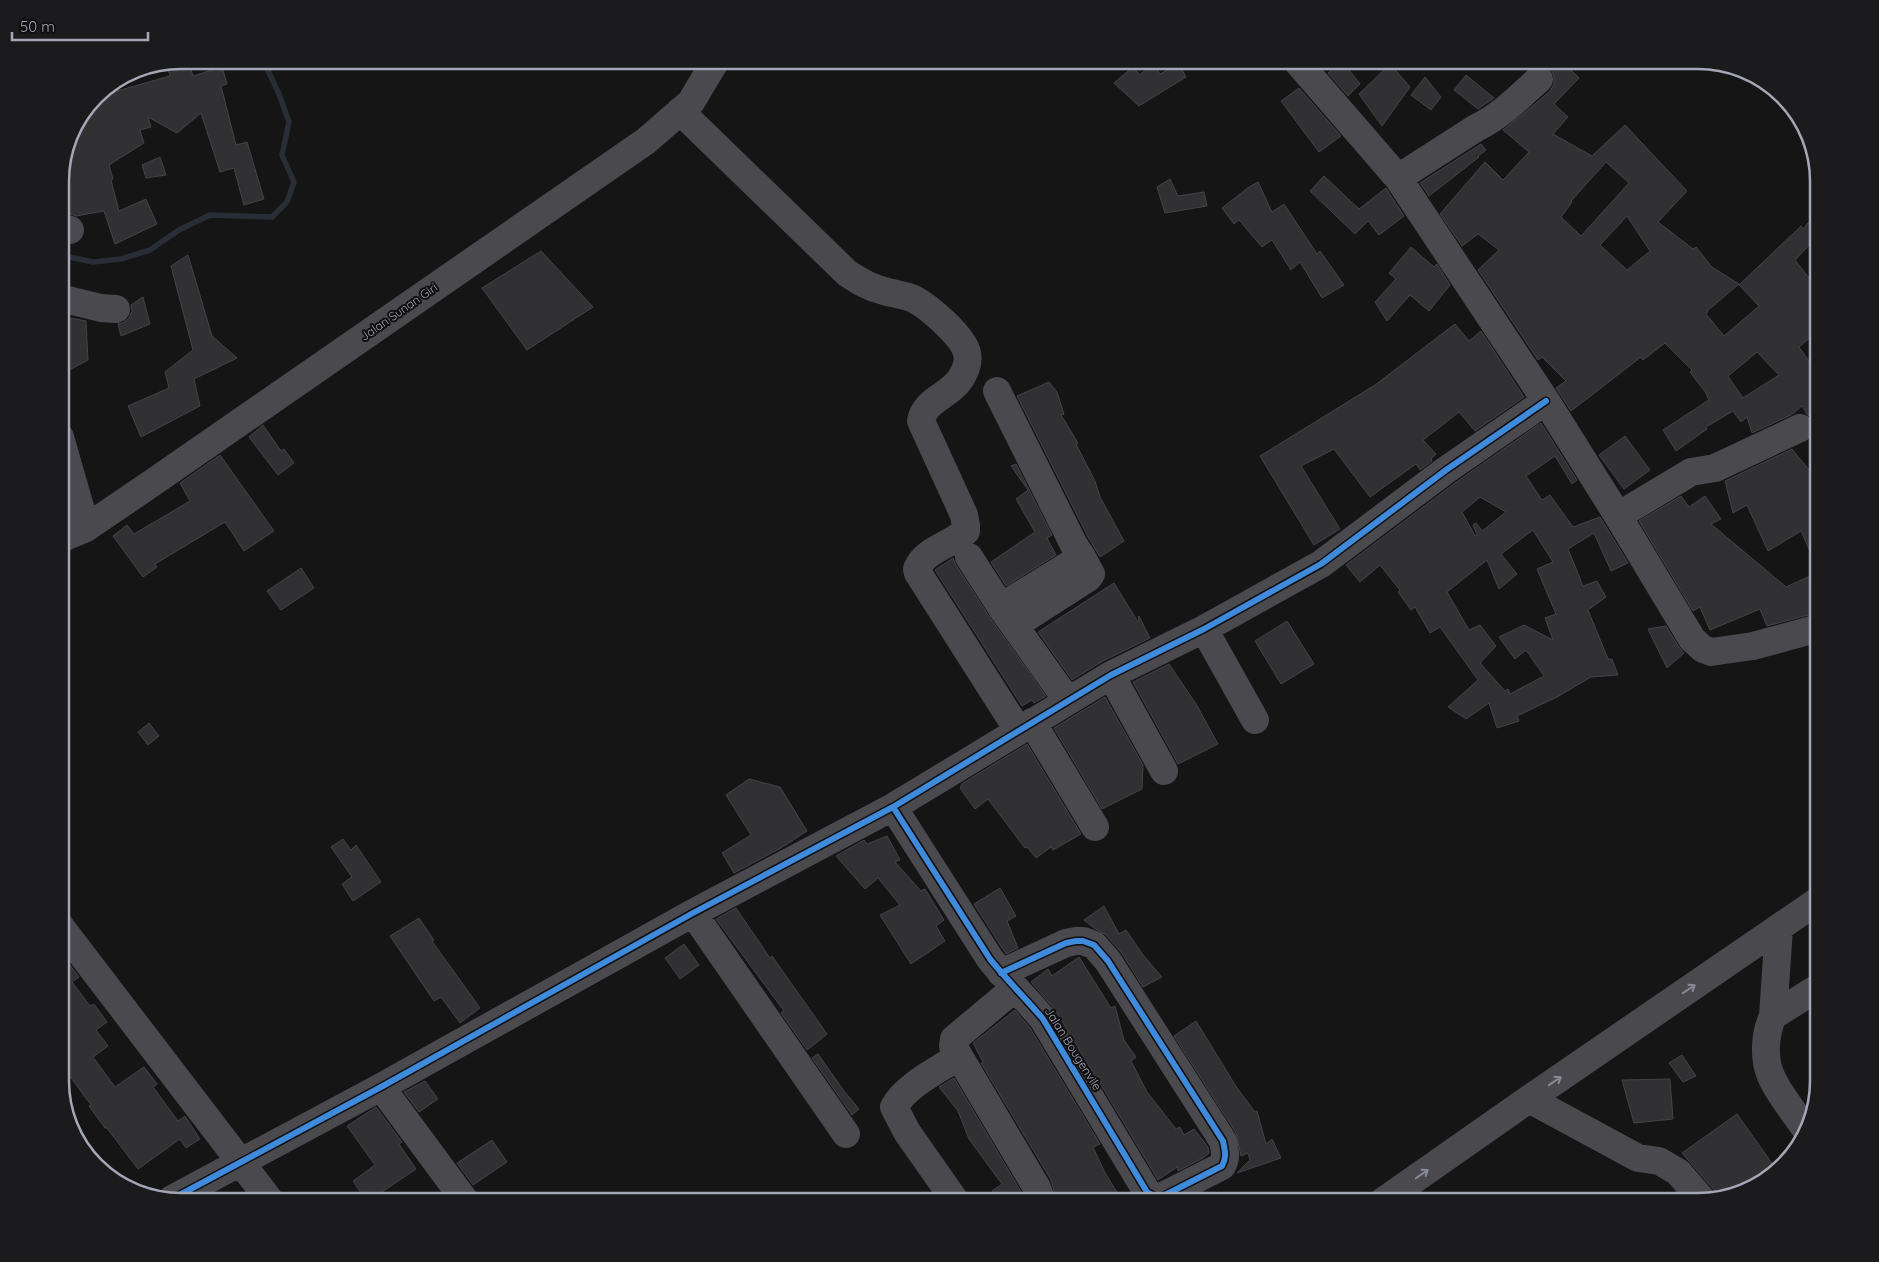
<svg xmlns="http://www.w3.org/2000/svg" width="1879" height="1262" font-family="Quicksand,sans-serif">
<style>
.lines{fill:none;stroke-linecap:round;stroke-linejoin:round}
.stream{stroke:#282d37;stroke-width:5.5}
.building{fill:#313133;stroke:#444448;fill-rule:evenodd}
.minor{stroke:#49494e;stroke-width:28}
.cycleway-casing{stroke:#0f0f11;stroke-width:9}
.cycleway{stroke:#408adc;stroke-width:6}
.oneway{stroke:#898a97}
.labels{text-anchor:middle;stroke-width:4;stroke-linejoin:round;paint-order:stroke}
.street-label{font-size:12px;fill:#a5a6b6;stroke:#0f0f11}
.rim{fill:none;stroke:#a5a6b6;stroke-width:2.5}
</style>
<rect width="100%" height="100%" fill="#151515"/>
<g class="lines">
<path class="stream" d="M60,255L93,262L121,259L150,250L179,230L210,215L272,217L287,202L294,182L282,155L289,122L279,94L263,60"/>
</g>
<path class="building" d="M181,60H188L193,76L222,67L227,84L221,86L236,145L247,142L264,199L244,205L234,168L220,172L201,113L177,133L148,117L151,127L140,130L144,143L109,165L113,179L111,180L119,211L146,199L157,224L115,244L104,211L76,216L65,212L60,192V174L69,135L97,94L105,96L116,88L117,91L170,76L166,63Z
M1536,60H1580L1570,69L1579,78L1554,104L1568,117L1553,134L1592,156L1625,125L1687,191L1658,222L1693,249L1696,247L1712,267L1739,284L1707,311L1708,312L1706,314L1724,336L1759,306L1739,285L1801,226L1803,229L1819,210V235L1795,260L1819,291V330L1799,347L1819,375V435L1814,421L1807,414L1802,406L1791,415L1752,433L1747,417L1741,422L1733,411L1706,427L1707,429L1676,451L1663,430L1709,400L1706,393L1690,372L1692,370L1665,343L1643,360L1641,357L1571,411L1556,388L1566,381L1542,357L1538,360L1478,270L1499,250L1478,234L1462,246L1440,214L1485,162L1503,180L1529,152L1503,130L1535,104L1550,91L1554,84V76L1551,69ZM1606,162L1629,183L1581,236L1561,217L1572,202L1571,201ZM1627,216L1650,251L1627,270L1600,245ZM1757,352L1779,375L1743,398L1728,376Z
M1342,61L1360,84L1348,96L1328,73Z
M1153,63L1160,74L1179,64L1186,77L1139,106L1114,83L1133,67L1140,75Z
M1390,64L1410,87L1382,126L1359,94Z
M1466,75L1494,98L1478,109L1454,90Z
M1425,77L1441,97L1431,110L1411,95Z
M1299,88L1341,136L1319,152L1281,101Z
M1481,144L1486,150L1478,156L1479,157L1429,196L1420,183Z
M160,157L166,175L146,178L142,165Z
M1324,176L1359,209L1386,188L1404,216L1379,235L1368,221L1355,234L1310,191Z
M1170,179L1178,196L1204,192L1207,206L1165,213L1157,187Z
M1258,182L1272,212L1284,204L1317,254L1320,251L1344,285L1322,298L1300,262L1291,270L1272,240L1262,247L1239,220L1234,224L1222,208L1249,187Z
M1411,247L1434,267L1437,264L1450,285L1429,311L1410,295L1387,321L1375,302L1396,279L1389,273Z
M541,251L593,307L527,350L482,288Z
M188,255L212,336L237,358L194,379L200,406L141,437L128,406L169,388L165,372L193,350L171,266Z
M143,297L150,324L121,336L118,324L123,323L129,318L132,311L131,305Z
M60,316L86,321L88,360L60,375Z
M1455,324L1469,341L1481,331L1524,397L1475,431L1459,412L1423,440L1436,454L1431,459L1432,461L1420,470L1416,464L1370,497L1334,449L1301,466L1340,529L1314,545L1260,456L1375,385Z
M1049,382L1057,392L1064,414L1061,415L1078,443L1076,444L1095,481L1100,497L1124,541L1100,557L1088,537L1017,396Z
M1541,423L1577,480L1572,484L1555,456L1526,476L1542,500L1550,495L1573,527L1600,517L1628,563L1611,571L1594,533L1568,549L1583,586L1597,581L1606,597L1588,610L1608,659H1612L1618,675L1591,677L1557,697L1517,716L1519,721L1497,728L1489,703L1466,719L1448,707L1478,680L1440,627L1430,633L1415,607L1411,610L1398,592L1400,590L1380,565L1360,582L1346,565L1455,483ZM1480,497L1506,512L1482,531L1476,523L1473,525L1477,535L1475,536L1462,512ZM1533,530L1553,562L1537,569L1556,614L1545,618L1553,640L1524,625L1499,637L1515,659L1526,650L1544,676L1510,694L1508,689L1505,691L1480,663L1496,646L1480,625L1469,630L1447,592L1487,560L1499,589L1517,574L1501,554Z
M263,425L281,451L284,449L294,463L278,475L249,437Z
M1625,436L1650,470L1624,489L1599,455Z
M1792,449L1819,482V610L1808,615L1767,626L1760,609L1710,630L1700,607L1693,611L1639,521L1681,496L1689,507L1705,496L1721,519L1711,524L1786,587L1819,572L1801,531L1768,551L1747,505L1733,513L1725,481Z
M220,455L274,531L244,551L225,522L155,564L157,567L143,577L113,536L127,525L134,534L190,501L180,483Z
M1016,464L1052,535L1047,538L1056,555L1006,586L991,562L1035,532L1016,499L1028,490L1011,466Z
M953,558L956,565L988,615L1046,696L1034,703L1032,700L1022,706L935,570Z
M301,568L314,588L281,610L267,591Z
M1114,583L1138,622L1139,616L1150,638L1103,661L1072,680L1038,632Z
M1287,621L1314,664L1281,684L1255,641Z
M1666,626L1679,647L1684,653L1667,668L1648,629Z
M1169,664L1196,704L1218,744L1178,764L1133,682Z
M1105,697L1143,765L1142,789L1102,809L1054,728Z
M149,723L159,736L148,745L138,732Z
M1027,744L1081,834L1053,850L1051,847L1036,858L1027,847L1025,848L988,799L975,809L960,788L963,783Z
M749,779L780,787L807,831L781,848L734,873L722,853L751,835L726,795Z
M887,836L900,860L895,862L921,891L925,889L944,920L936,926L945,941L911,964L880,915L900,905L878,878L865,889L836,856L864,840L867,844Z
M343,839L351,850L356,845L381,882L353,901L342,884L352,877L331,847Z
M1000,888L1016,916L1007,921L1018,948L1006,954L974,904Z
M1104,906L1119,934L1126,930L1143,955L1162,977L1143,987L1121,952L1106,935L1094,928L1084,920Z
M736,908L770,958L772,956L827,1034L807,1050L781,1013L784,1011L716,919Z
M419,918L434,940L432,941L480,1008L460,1023L441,997L434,1001L390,936Z
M684,944L699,965L680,979L665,958Z
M60,952L79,977L72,982L90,1006L94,1004L107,1022L96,1030L108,1046L93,1057L115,1087L144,1067L157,1084L153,1087L178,1121L185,1116L200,1139L186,1148L180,1139L138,1169L107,1128H105L89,1106L91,1105L60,1063Z
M1079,957L1111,1008L1115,1006L1124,1040L1136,1057L1131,1061L1147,1092L1176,1129L1180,1127L1184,1135L1194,1129L1208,1147L1209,1153L1203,1158L1178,1171L1177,1167L1158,1180L1101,1085L1099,1076L1096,1078L1056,1011L1031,982L1048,969L1052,976Z
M1015,1010L1030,1028L1100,1144L1093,1147L1104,1171L1123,1202H1057L1051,1180L981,1063L983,1062L973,1043Z
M1196,1021L1237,1088L1255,1112L1257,1111L1266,1144L1272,1139L1281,1158L1237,1173L1250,1160L1248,1153L1241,1156L1236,1133L1174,1036Z
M818,1054L844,1091L859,1109L852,1115L812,1058Z
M1682,1055L1696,1076L1683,1082L1669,1063Z
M954,1078L1023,1195L1025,1202H996L992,1191L1002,1184L969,1139L958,1111L939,1087Z
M1670,1079L1673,1119L1634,1123L1622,1080Z
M425,1081L438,1099L419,1112L404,1092Z
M376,1107L402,1142L399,1144L416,1169L367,1202L353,1181L375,1165L347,1126Z
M1737,1114L1776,1169L1758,1186L1718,1197L1715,1191L1682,1153Z
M492,1140L507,1162L473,1185L457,1163Z"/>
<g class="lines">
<path class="minor" d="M1296,60L1398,178L1546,401L1618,516L1692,639L1703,649L1711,652L1753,646L1819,628
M680,111L847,273C859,281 870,288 884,291C894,294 905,295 914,299C929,307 963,336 967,353C969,362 966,370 961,378C951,395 924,400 921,421L964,515L966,526V531C952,545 925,549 917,569L918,573L1018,730
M1398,178L1476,128C1501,116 1519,97 1539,79
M60,227L70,230
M60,298L101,308L116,309
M997,391L1074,545L1082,557L1001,607L1068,701
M60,437L86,528
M1618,516L1691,472L1715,468L1800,428
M60,539L86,528L155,481L646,141L691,102L716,60
M969,557L1001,607
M1015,625L1088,578L1091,574L1082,557
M1204,629L1255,720
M1111,675L1164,771
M1032,722L1095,827
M893,807L990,959C1007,980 1026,999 1043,1019L1147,1192L1156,1197L1163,1196L1222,1166C1227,1157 1225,1151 1223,1141L1108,961L1094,945L1083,941H1076L1066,943L1001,973
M693,913L846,1134
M60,926L271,1202
M1779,928L1773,1016C1765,1033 1763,1058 1771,1076C1777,1091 1795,1114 1805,1128
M1015,988L954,1039L953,1046L1037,1188L1042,1202
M1773,1016L1819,987
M381,1087L466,1202
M1529,1099L1638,1158L1659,1161L1678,1172L1703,1201
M172,1199L381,1087L693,913L893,807L1111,675L1204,629L1321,564L1446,470L1546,401
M956,1202L907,1132L894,1107C905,1086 938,1070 958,1057
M1382,1202L1529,1099L1819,900"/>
<defs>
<path id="cycleway" d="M893,807L990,959C1007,980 1026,999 1043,1019L1147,1192L1156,1197L1163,1196L1222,1166C1227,1157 1225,1151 1223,1141L1108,961L1094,945L1083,941H1076L1066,943L1001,973
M172,1199L381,1087L693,913L893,807L1111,675L1204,629L1321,564L1446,470L1546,401"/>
</defs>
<use href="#cycleway" class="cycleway-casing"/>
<use href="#cycleway" class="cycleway"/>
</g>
<defs><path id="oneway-shaft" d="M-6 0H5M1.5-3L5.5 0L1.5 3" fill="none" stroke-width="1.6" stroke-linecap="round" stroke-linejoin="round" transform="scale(1.25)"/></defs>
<g class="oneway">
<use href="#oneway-shaft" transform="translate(1689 989) rotate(-34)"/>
<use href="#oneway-shaft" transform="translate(1555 1081) rotate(-34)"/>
<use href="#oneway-shaft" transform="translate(1422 1174) rotate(-35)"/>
</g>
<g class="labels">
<g class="street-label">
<text transform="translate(399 312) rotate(-35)" y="4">Jalan Sunan Giri</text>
<text transform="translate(1073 1049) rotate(58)" y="4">Jalan Bougenvile</text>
</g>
</g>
<path d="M0 0H1879V1262H0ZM181 69H1698A112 112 0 0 1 1810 181V1081A112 112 0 0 1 1698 1193H181A112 112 0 0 1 69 1081V181A112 112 0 0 1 181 69Z" fill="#1b1b1e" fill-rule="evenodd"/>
<path class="rim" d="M181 69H1698A112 112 0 0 1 1810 181V1081A112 112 0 0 1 1698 1193H181A112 112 0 0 1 69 1081V181A112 112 0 0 1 181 69Z"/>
<path d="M12 32v8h136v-8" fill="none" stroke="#a5a6b6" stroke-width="2.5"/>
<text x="20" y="32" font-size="15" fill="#a5a6b6" stroke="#0f0f11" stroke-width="4" paint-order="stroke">50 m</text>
</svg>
